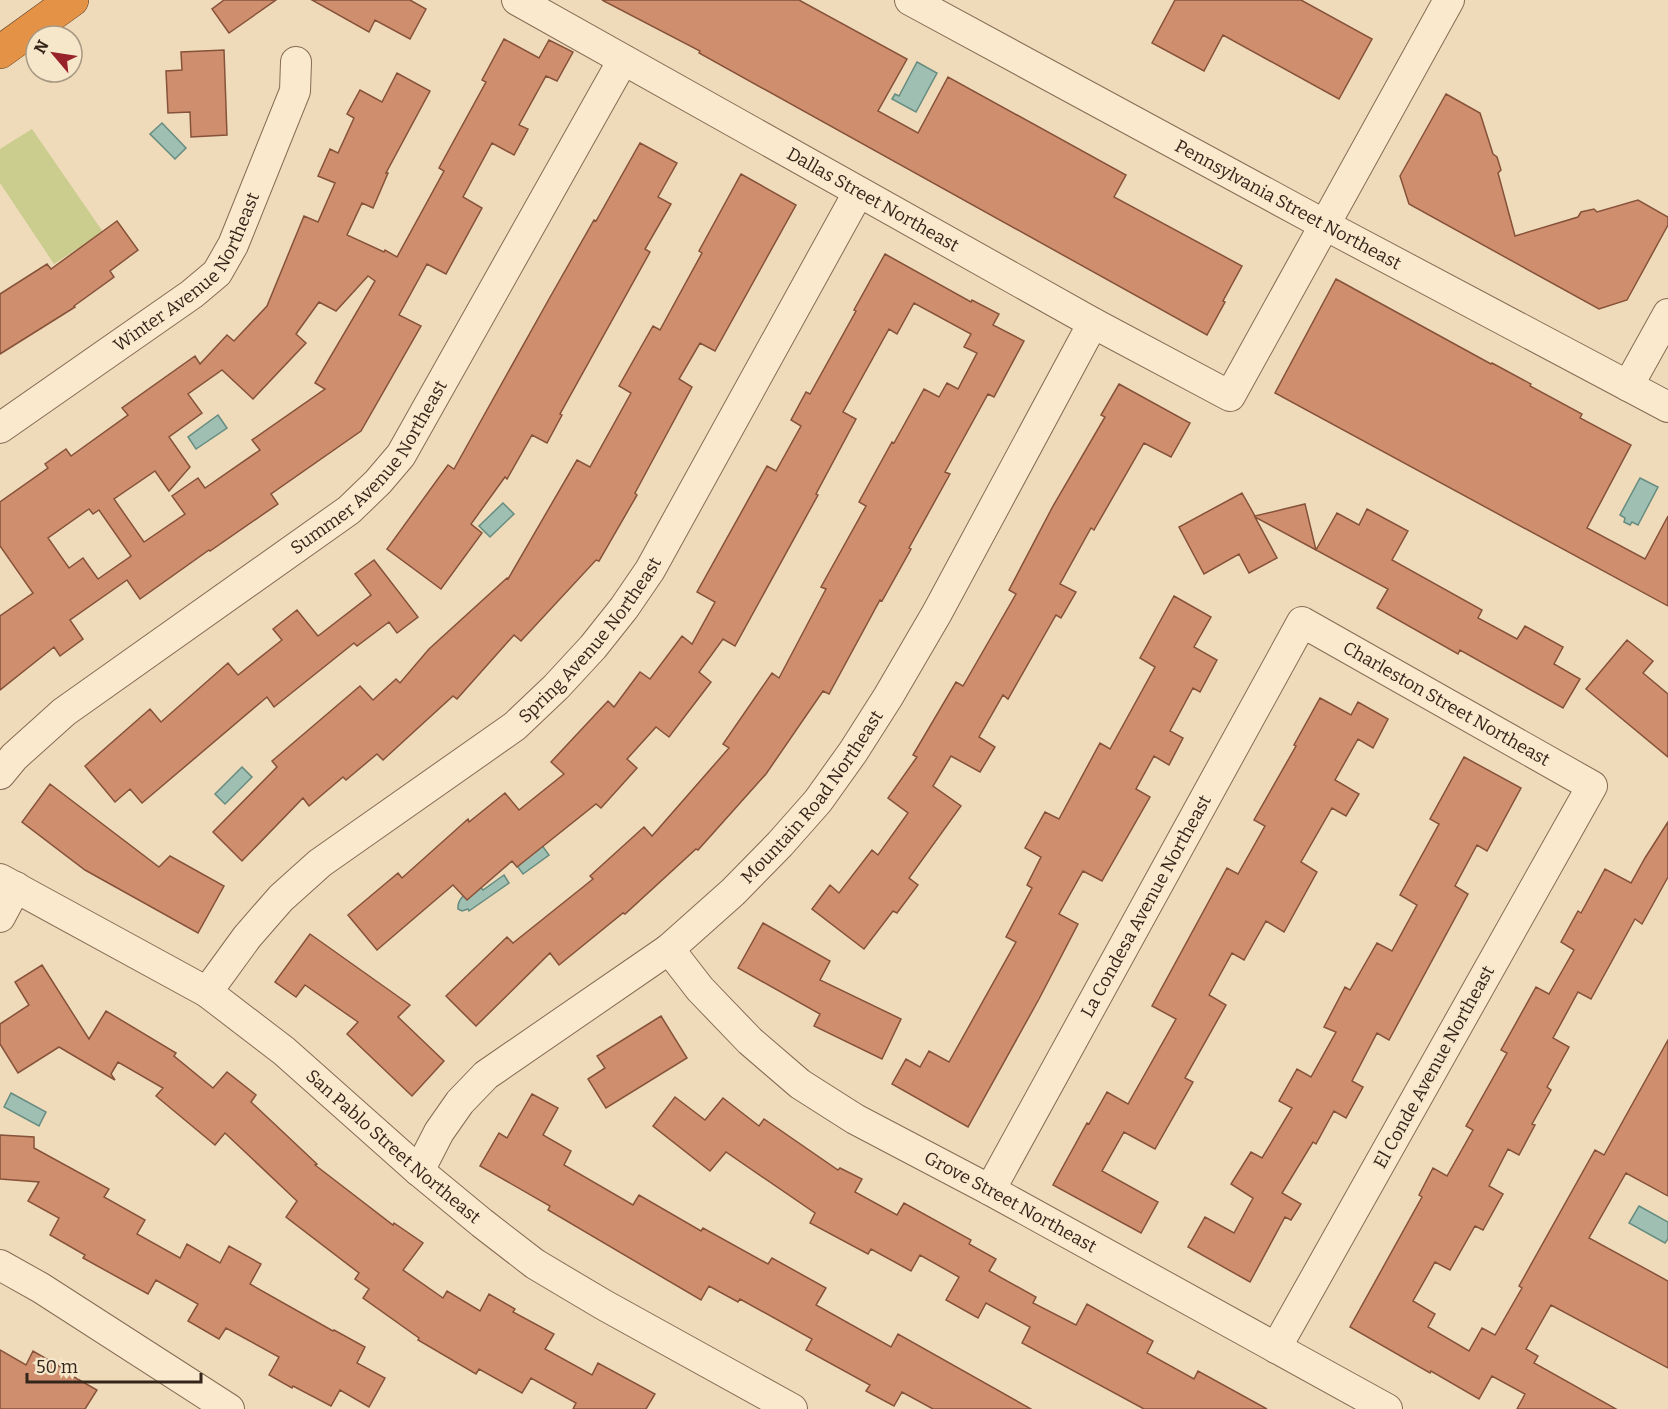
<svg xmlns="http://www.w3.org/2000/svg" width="1668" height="1409" font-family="Bitter,serif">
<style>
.green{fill:#cacd8e}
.water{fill:#9fbfb3;stroke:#668c80;stroke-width:1.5}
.building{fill:#cf8f6e;stroke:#865239;stroke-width:1.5;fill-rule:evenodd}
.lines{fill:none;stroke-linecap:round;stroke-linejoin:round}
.minor-casing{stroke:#866b54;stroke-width:32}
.highway-casing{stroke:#533929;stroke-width:34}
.minor{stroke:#fae9cd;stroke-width:30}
.highway{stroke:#e49245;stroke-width:33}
.labels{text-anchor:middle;stroke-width:4.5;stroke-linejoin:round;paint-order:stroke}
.street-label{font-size:18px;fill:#34251a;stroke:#f6e6ca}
</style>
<rect width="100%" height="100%" fill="#efdbba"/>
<path class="green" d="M32,129L103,232L54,264L0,183V149Z"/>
<path class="water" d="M917,62L937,73L916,112L892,99L895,94L899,96Z
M162,123L186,148L175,159L150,134Z
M218,415L227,428L196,449L188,437Z
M1640,478L1658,487L1638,525L1632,522L1630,525L1624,522L1625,518L1620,515Z
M503,503L514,514L490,537L479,526Z
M242,767L252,777L225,804L215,794Z
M541,844L549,855L523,874L515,863Z
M504,875L509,883L469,911L468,909L462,911L458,909C457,897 469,892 479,885L483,890Z
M11,1093L46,1112L39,1126L4,1107Z
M1639,1206L1668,1222V1239L1665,1243L1629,1223Z"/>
<path class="building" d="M224,0H276L229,33L212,9Z
M312,0H410L426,9L410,39L375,20L369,32Z
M602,0H799L907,59L878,111L918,133L948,77L1126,175L1114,197L1242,266L1223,301L1225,302L1207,335L699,53L700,51Z
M1175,0H1301L1372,39L1339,99L1223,35L1204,71L1152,43Z
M504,39L539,58L549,40L573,52L557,81L546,76L519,125L528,129L514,155L492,143L463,197L482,208L446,274L427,264L399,315L421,326L361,431L271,494L278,504L210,551L209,550L140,599L127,580L70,620L83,639L60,656L54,647L0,690V616L33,593L0,546V502L48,468L45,464L66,449L71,456L128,415L122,408L195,356L200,364L227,335L234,341L267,306L304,216L318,222L335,183L318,176L330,149L338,153L354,118L347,114L360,90L382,102L397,73L430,91L386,173H388L373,208L362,203L347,235L384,252L385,250L397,257L444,171L439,168L486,82L482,80ZM368,276L375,281L315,383L325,389L252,440L260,450L205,488L198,478L172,496L185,514L144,542L114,499L155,471L169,491L190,467L169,437L202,413L188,394L222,370L253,399L306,343L296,334L319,302L336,311ZM89,509L93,514L99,510L131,556L98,579L83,558L69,568L48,538Z
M224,50L227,135L191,137L190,112L168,113L166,71L182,70L181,52Z
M1446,94L1480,113L1493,154L1497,157L1501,170L1498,173L1515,236L1578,217L1581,212L1594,209L1597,212L1638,200L1668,217V225L1627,300L1599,309L1409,204L1400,176Z
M640,143L677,163L658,197L671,204L645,249L650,252L560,414L562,415L547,443L532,435L507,479L505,477L471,524L482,533L441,589L387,549L448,465L454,469L549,299L594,220L596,221Z
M741,174L796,205L715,351L700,343L679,379L692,387L635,493L637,495L599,561L596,560L521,641L514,635L457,699L453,696L383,760L377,754L346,780L343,777L309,806L303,798L242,861L213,832L277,767L272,761L360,686L373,700L396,679L400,683L429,649L507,578L508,579L577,460L590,467L631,393L619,386L653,326L660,330L702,253L699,251Z
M117,221L138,250L110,271L114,277L74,306L75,307L0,354V294L47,264L51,269Z
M885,254L971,302L972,300L999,314L993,325L1024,341L994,397L988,394L945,472L950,474L909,548L911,549L882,601L880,600L829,694L823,691L766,774L698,850L696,849L625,914L623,913L559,965L550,953L476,1026L446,996L507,937L513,943L593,879L590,876L644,827L652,836L729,748L723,744L772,673L779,678L826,589L821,587L866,506L859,502L892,442L894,443L924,389L939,397L947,383L958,389L977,353L964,347L971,334L914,303L897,334L889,329L843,412L856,419L816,494L818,495L735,646L723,639L699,672L711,682L669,737L656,727L627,759L637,768L601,808L596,804L517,867L512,861L467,900L453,885L377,950L348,915L398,873L402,878L468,819L469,822L505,793L519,810L564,774L551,762L608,701L614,707L640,672L650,679L682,636L692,644L715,602L697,592L767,466L776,471L801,426L791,420L806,392L810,394L856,311L854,310Z
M1336,279L1491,364L1492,363L1531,384L1530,386L1582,414L1580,418L1631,445L1587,528L1645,559L1668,516V606L1275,393Z
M1119,384L1190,423L1171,457L1144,443L1094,530L1091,528L1060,584L1076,592L1061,618L1056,615L1008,699L1003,695L979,737L995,747L980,772L951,756L933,786L961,806L909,878L918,885L897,913L893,911L864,949L812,909L830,885L839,893L872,850L878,855L908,813L888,798L917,757L913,755L956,682L963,686L1016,594L1009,590L1053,506L1105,417L1101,415Z
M1242,493L1255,516L1305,504L1316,550L1255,517L1277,558L1249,573L1239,554L1204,574L1179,527Z
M1367,509L1408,531L1392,560L1482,610L1478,618L1517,639L1525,626L1563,647L1554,664L1580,679L1563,708L1460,650L1458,654L1377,608L1388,589L1316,550L1337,513L1359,525Z
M374,560L418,617L397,633L389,622L357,646L354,643L274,707L267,697L142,803L130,789L115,802L85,766L150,709L161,722L228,663L238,675L282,640L273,629L297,610L318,636L371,595L355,574Z
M1174,596L1211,617L1194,647L1217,660L1200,692L1193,688L1170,731L1183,738L1169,765L1154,756L1136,789L1150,797L1102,881L1083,871L1059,914L1078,924L1039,999L968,1127L892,1084L906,1059L920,1067L929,1051L949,1062L1016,942L1006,937L1032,888L1027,885L1041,857L1025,848L1045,812L1059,819L1100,743L1110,749L1155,667L1140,658Z
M1627,640L1653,661L1643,673L1668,694V757L1586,689Z
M1320,698L1351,715L1358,702L1388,719L1373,748L1358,739L1335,780L1359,794L1346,816L1332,808L1301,862L1317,872L1284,932L1266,921L1244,960L1232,953L1209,995L1226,1005L1185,1078L1193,1082L1155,1149L1124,1132L1102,1171L1158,1202L1141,1233L1053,1185L1087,1123L1089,1124L1107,1092L1128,1104L1176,1019L1152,1006L1227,868L1238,874L1265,826L1254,820L1296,746L1294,745Z
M1464,757L1521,788L1487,851L1477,845L1455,886L1468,894L1389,1040L1377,1033L1352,1081L1363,1087L1346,1118L1334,1111L1316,1144L1313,1142L1282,1193L1301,1204L1291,1220L1285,1217L1250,1282L1188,1247L1205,1217L1234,1233L1253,1198L1231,1184L1251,1152L1262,1158L1292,1108L1279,1101L1297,1069L1311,1077L1336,1032L1324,1027L1345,987L1350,990L1377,943L1392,951L1417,905L1400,895L1439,824L1430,819Z
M50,784L159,867L170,856L224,886L198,933L85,870L22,822Z
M1668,822V877L1642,924L1635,919L1591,999L1578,992L1553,1038L1569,1047L1547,1087L1551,1090L1532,1124L1535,1125L1519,1155L1508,1149L1489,1186L1503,1194L1483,1230L1475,1226L1450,1270L1435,1262L1413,1301L1435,1314L1428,1327L1469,1351L1482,1328L1495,1335L1522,1288L1519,1286L1595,1150L1604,1155L1668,1040V1196L1626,1173L1589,1238L1668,1281V1368L1551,1305L1526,1349L1538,1356L1534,1363L1616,1409H1517L1525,1394L1492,1376L1479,1399L1431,1371L1430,1373L1350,1327L1422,1197L1419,1195L1433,1168L1447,1176L1473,1130L1466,1126L1507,1053L1501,1050L1536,987L1549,994L1574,950L1561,942L1578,911L1581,913L1605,869L1631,883L1645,858Z
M763,923L830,961L820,980L901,1019L882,1059L814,1026L820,1014L738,968Z
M310,934L410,1005L398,1017L444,1061L412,1096L347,1034L358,1022L305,985L296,997L275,982Z
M42,965L89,1039L106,1011L176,1053L174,1056L213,1088L227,1072L256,1095L251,1102L317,1164L315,1165L393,1225L394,1223L423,1243L403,1270L443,1298L447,1291L480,1311L489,1294L515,1309L513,1312L554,1334L545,1349L592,1375L598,1363L655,1394L646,1409H573L576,1403L531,1378L522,1393L479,1369L476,1374L418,1340L419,1338L363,1298L369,1289L355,1279L359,1273L286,1217L297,1201L225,1133L215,1145L156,1096L163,1088L118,1062L111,1074L115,1080L59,1047L18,1073L0,1044V1024L29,1005L15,982Z
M661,1016L687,1058L606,1108L588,1079L605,1068L597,1056Z
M532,1094L558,1108L543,1135L571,1151L564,1165L633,1205L639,1195L701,1231L703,1228L768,1264L772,1258L826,1288L816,1305L891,1347L898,1334L1031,1409H933L902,1392L894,1406L866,1391L870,1385L806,1350L812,1339L740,1299L738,1302L709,1286L701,1300L548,1210L550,1206L480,1166L499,1133L507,1138Z
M675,1097L705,1120L723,1098L759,1126L764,1119L838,1170L840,1168L862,1179L855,1192L897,1215L904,1203L971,1240L969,1244L996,1259L989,1271L1036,1297L1033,1303L1076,1325L1087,1304L1153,1341L1147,1353L1194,1379L1198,1371L1267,1409H1144L1022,1343L1030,1327L986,1303L978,1318L946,1300L959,1277L920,1255L911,1271L871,1249L868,1254L810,1223L815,1213L726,1152L710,1171L653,1126Z
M0,1135L34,1137V1148L109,1189L104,1197L145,1220L137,1234L180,1258L187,1244L220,1263L229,1246L261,1264L250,1284L333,1331L334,1330L365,1347L357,1363L385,1378L369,1407L340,1390L331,1406L293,1386L292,1388L269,1375L279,1357L226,1328L219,1339L188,1321L198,1304L156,1280L148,1294L83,1258L85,1255L50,1235L59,1218L28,1201L39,1182L0,1179Z
M0,1350L26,1365L33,1351L61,1367L60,1369L97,1390L85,1409H0Z"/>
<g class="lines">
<defs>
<g id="minor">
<path id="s1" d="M517,0L1093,323L1230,396L1449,0"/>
<path id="s2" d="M910,0L1325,225L1668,407"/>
<path d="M1628,386L1668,314"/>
<path id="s3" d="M0,428L192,294L217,273L233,245L295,91L296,62"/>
<path id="s4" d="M0,774L14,757L64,712L349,510L378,482L401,455L623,60"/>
<path id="s5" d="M0,879L207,992L284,1051L419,1171L482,1223L535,1264L604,1305L792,1409"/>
<path d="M0,917L16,887"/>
<path id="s6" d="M669,949L700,989L750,1041L800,1084L855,1119L990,1190L1387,1409"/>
<path id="s7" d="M207,992L247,937L281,898L320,863L515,726L556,687L593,647L624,608L650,570L858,193"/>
<path id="s8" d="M419,1171L439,1132L460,1102L486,1075L669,949L733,892L780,844L818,801L853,752L888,697L937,613L1093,323"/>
<path id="s9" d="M990,1190L1302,622L1592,786L1276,1348"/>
<path d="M0,1265L41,1288L229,1409"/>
</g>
<path id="highway" d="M0,52L72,0"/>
</defs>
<use href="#minor" class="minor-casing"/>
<use href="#highway" class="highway-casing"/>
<use href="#minor" class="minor"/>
<use href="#highway" class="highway"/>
</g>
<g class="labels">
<g class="street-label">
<text dy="6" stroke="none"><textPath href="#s1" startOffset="408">Dallas Street Northeast</textPath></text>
<text dy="6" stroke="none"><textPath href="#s2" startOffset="430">Pennsylvania Street Northeast</textPath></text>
<text dy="6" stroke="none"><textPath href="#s3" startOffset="248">Winter Avenue Northeast</textPath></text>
<text dy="6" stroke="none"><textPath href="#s4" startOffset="484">Summer Avenue Northeast</textPath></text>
<text dy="6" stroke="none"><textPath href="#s7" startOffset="525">Spring Avenue Northeast</textPath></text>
<text dy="6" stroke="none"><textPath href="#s9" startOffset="814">Charleston Street Northeast</textPath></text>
<text dy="6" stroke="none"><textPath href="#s8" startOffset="550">Mountain Road Northeast</textPath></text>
<text dy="6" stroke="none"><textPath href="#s9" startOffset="324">La Condesa Avenue Northeast</textPath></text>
<text transform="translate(1434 1067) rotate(-61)" y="6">El Conde Avenue Northeast</text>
<text dy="6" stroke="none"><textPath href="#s5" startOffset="478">San Pablo Street Northeast</textPath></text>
<text dy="6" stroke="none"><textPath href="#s6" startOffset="430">Grove Street Northeast</textPath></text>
</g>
</g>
<g transform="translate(54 54) rotate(299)"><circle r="28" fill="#f6e6ca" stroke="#a89984" stroke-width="1.5"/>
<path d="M0-4.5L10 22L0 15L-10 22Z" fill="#97222b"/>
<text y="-9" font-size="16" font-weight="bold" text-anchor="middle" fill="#34251a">N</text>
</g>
<path d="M27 1373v9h174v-9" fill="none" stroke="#34251a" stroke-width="3"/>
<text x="36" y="1373" font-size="18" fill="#34251a" stroke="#f6e6ca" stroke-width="4.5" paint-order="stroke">50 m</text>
</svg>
